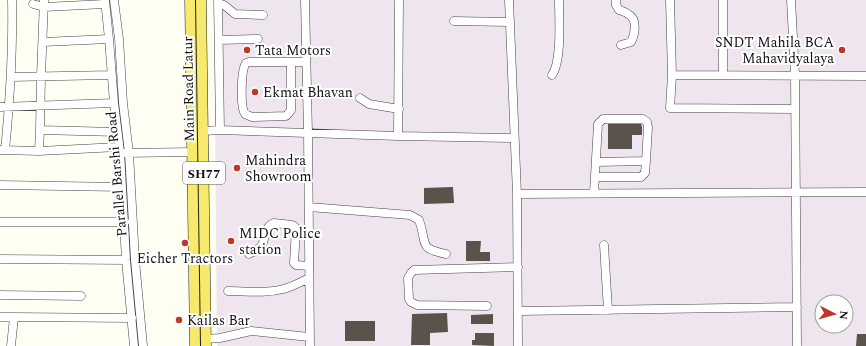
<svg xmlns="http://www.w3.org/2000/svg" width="866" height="346" font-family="Spectral,serif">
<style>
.industrial{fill:#eee5ee;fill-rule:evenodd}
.building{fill:#59534c}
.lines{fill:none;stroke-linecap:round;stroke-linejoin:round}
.minor-casing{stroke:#434343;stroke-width:9}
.major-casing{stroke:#212121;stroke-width:11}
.minor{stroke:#fff;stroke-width:8}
.major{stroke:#f7e96b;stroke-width:10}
.poi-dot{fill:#c03728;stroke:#fff;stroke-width:1.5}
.labels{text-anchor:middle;stroke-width:4;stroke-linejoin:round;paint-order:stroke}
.shield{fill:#fff;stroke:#585858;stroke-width:1}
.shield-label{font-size:13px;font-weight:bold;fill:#101010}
.poi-label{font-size:14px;fill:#101010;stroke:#fff;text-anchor:start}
.street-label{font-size:14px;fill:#101010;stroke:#fff}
</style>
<rect width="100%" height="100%" fill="#fffef3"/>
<path class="industrial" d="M214,0H866V346H217ZM822,302H846V326H822Z"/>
<path class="building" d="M608,124H641L642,127V135H632V149H608Z
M453,187L454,203L424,204V188Z
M466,241H481L480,252H490V261H466Z
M447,313L448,332L430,333V345H411L412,314Z
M493,314V324H471V315Z
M345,321H375V341H345Z
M475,333H494V346L472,345V340H475Z
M857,334H866V346H856Z"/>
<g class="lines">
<defs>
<path id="minor" d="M44,0L41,76L40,130L117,132
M105,0L109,39L114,103L120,152L126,260L134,346
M114,0L119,39L123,103L129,153L135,260L143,346
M218,0L220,130
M305,0L308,133L310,346
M509,0L517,194L518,346
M616,0V5L619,10C622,11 626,12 628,14C638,19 635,34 631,42L621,45
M670,0L672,75
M791,0L795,75L797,346
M218,3L224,5L235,14L263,15
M33,4L44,7L105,4
M454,21L509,22
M219,40L258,39
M43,42L109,39
M291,62V110L288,114L286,116L252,117L245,114C240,107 241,70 246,63L249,62H306
M552,75C562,61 559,18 559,0
M723,75V0
M11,77L112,75
M360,98L369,104L399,109
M0,107L114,103
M795,109L670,108L672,75L866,76
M204,131L220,130L398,136L514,138
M398,136L399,0
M1,150L39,151L118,147
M5,150C10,100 13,50 12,0
M39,151L40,130
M125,153L193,152
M595,177H641L645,173L646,161L596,162
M0,185L122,187
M594,193L598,124L603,119H643L647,122L648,127L646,161
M517,194L866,192
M309,207L410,215L419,220C428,244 417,248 446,254
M0,222H125
M604,245L608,310
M249,254C253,252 260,249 262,245C266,237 264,227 274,223L292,225L294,226L296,229L294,263L296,265L309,266
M0,259L126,260
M228,291C246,291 265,294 283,289C292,287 301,282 309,278
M0,295L81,296
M487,306L417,305L411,302L409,299L408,278L411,273L414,270L518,267
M519,311L797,307
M0,317H14L11,346
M14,317L132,318
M205,339L220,338L251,331L309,337"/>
<path id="major" d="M190,0L195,346
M201,0L206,346"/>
</defs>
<use href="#minor" class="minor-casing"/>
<use href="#major" class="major-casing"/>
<use href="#minor" class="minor"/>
<use href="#major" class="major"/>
</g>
<g class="poi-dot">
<circle cx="247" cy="50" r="4"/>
<circle cx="842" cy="50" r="4"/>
<circle cx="255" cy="92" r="4"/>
<circle cx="237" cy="168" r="4"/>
<circle cx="231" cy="241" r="4"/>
<circle cx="185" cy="243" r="4"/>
<circle cx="179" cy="320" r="4"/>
</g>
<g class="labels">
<rect class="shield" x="183" y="162" width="42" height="22" rx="3"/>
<g class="shield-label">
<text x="204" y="178">SH77</text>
</g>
<g class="poi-label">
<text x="834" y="47" text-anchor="end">SNDT Mahila BCA<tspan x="834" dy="16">Mahavidyalaya</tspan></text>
<text x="255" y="55">Tata Motors</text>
<text x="263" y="97">Ekmat Bhavan</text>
<text x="245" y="165">Mahindra<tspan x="245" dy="16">Showroom</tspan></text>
<text x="239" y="238">MIDC Police<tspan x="239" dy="16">station</tspan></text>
<text x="185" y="263" text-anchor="middle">Eicher Tractors</text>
<text x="187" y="325">Kailas Bar</text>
</g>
<g class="street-label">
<text transform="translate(188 89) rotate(-91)" y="5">Main Road Latur</text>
<text transform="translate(116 174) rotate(-95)" y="5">Parallel Barshi Road</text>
</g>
</g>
<g transform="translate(834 314) rotate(96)"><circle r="19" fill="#ffffff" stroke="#9f9f9f"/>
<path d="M0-3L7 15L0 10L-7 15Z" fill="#c03728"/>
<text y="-6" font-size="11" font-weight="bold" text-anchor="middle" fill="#101010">N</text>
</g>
</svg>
